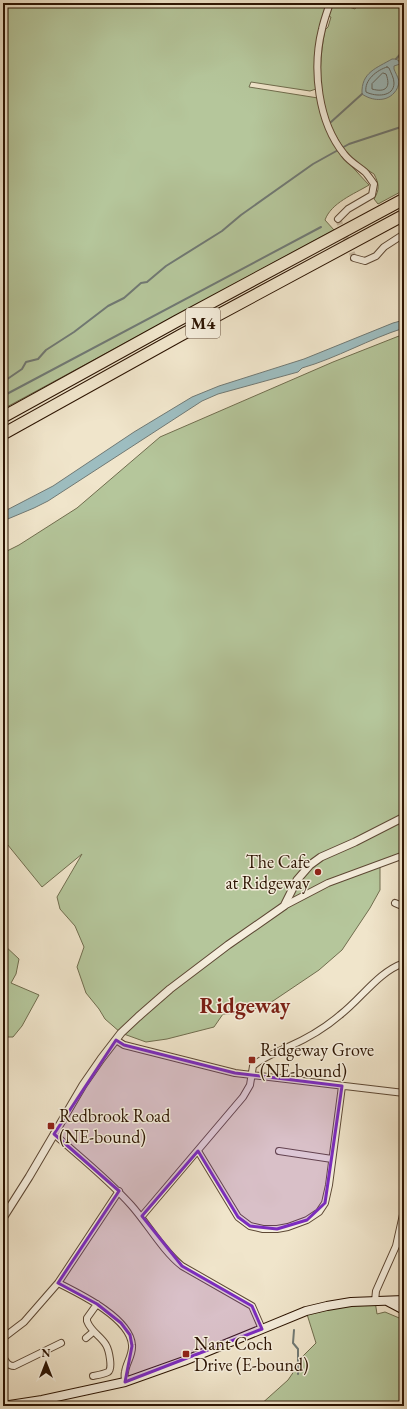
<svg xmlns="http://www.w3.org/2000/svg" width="407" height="1409" font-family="'EB Garamond',serif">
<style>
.green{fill:#b5c69b;stroke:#706d4e}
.water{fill:#9dbdc0;stroke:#707974}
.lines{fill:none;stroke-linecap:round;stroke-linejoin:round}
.shore{stroke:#646861;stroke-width:1}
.stream{stroke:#707974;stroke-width:2}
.minor-tunnel{stroke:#c9bba3;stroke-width:6;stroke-dasharray:6 3;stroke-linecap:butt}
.minor-casing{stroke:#5d4834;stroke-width:8}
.tertiary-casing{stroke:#5d4834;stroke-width:9}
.secondary-casing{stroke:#2c1402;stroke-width:10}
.motorway-casing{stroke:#2c1402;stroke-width:13}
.minor{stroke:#f5eedd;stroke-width:6}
.tertiary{stroke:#f5eedd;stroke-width:7}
.secondary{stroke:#f5eedd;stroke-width:8}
.motorway{stroke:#f0e5cb;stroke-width:11}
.marked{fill:#7b2cbf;fill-opacity:0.2;stroke:#7b2cbf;stroke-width:3;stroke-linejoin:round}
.poi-dot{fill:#8f2418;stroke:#f5eedd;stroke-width:1.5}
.labels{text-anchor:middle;stroke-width:3;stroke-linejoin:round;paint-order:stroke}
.shield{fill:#f5eedd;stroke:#685544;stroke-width:1}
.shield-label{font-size:17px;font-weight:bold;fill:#2c1402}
.poi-label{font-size:18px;fill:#2c1402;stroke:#f5eedd;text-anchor:start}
.district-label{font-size:22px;font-weight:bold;fill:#7a1f14;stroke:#f5eedd}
</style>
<rect width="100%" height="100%" fill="#f0e5cb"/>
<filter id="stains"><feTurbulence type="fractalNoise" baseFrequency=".005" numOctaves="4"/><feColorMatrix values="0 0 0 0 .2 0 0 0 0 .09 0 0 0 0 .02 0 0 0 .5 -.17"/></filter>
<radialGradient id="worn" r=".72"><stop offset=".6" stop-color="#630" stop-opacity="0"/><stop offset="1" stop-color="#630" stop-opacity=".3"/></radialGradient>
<path class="green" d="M3,3H328L320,26L316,89L310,91L251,82L249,87L318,98L344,158L369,185C354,194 331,203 325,220L334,230L3,409Z
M330,3H338L355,9L358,3H404V190L378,204L374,199C380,189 379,184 374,174C369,170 362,169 358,165C320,127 315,81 325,30L328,27L331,17L327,16Z
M404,334V855L380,864V890L370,908L342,950L319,970L273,1001L245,1013L223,1014L214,1027L167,1039L146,1042L121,1033L105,1019L99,1009L86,993L77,967L84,947L75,926L60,909L57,897L82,854L42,887L3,839V553L19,545L77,508L160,437L333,362Z
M3,944L19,959L16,974L11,983L39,995L22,1026L13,1037H3Z
M375,1301L377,1314L385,1312L404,1320V1406H259L288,1380L299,1364L301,1358L316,1343L306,1311Z"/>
<path class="water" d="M392,59H396L399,61L400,64L394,66V69C395,72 398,77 399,81C399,85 397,90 394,93C386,102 372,101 362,94C361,72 377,68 392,59Z
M404,320V328C369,339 337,358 302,368L298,372L218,394L202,401L48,501L34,508L3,521V512L53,486L134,432L192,397L219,386L304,359L393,323Z"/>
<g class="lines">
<path class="shore" d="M387,67L389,68C391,73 394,78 394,83C394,97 376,97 366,92C364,80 377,70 387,67Z
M383,73L386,74C391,87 386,93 372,89V84Z"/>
<path class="stream" d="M396,59L404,50
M331,122L362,94
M3,382L22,369L26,362L38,359L46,350L74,332L108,306L124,298L141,283L147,282L166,266L222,231L241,215L313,164L349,144L404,126
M3,396L321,227
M294,1330L293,1343L298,1349V1374"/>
<path class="minor-tunnel" d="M338,219L354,258"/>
<defs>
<path id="minor" d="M330,3C327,12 324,20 322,29C312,69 318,122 344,154C350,162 358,166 365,172C368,175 371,180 374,184L372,195L348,209L338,219
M354,258L365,261L376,256L384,247L404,234
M395,903L402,906L404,905
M284,906L328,883L404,855
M116,1040L124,1045L235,1073L404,1093
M54,1134C80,1157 108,1179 131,1205C148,1224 162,1250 182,1266L252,1306L262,1329
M198,1151L238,1217L250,1226L263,1229H277L288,1227L307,1220L319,1212L325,1203L329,1185L342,1086
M279,1151L332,1159
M142,1216L243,1097L250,1085L253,1066C263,1057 275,1053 288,1047C306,1039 325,1028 340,1015C362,998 378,972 404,963
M58,1283C80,1294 130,1318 132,1345C133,1355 126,1363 125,1372C124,1375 125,1378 125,1382
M375,1301L376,1291L396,1246L404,1210
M3,1338L24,1322L58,1283L119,1191
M86,1338L93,1332
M3,1357C6,1362 8,1366 14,1366L61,1343
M93,1376C98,1375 104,1374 108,1372C113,1369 109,1350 106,1345C101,1336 91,1332 87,1321V1318L97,1304"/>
<path id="tertiary" d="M3,1218L29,1177L83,1085L101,1059L121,1033L138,1017L170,989L228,945L284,906L297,880L310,865L321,857L355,842L404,817"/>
<path id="secondary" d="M387,1301L404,1310
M3,1406L42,1400L125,1382L184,1361L306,1311L327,1306L351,1302L404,1300"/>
<path id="motorway" d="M3,417L177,321L404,199
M3,434L181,335L404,215"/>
</defs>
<use href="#minor" class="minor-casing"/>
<use href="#tertiary" class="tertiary-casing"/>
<use href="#secondary" class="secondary-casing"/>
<use href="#motorway" class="motorway-casing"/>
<use href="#minor" class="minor"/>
<use href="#tertiary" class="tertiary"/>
<use href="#secondary" class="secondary"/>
<use href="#motorway" class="motorway"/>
</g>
<path class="marked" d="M116,1040L124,1045L235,1073L342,1086L325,1203L307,1220L277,1229L250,1226L238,1217L198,1151L142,1216L182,1266L252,1306L262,1329L125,1382L132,1346L130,1335L121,1323L97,1304L58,1283L119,1191L54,1134Z"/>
<g class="poi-dot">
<circle cx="318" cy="872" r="4"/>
<rect x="248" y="1056" width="8" height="8" rx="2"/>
<rect x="47" y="1122" width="8" height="8" rx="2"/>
<rect x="182" y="1350" width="8" height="8" rx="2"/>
</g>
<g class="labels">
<rect class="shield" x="186" y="308" width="34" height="30" rx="3"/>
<g class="shield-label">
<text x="203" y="329">M4</text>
</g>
<g class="poi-label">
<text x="310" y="868" text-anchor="end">The Cafe<tspan x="310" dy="21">at Ridgeway</tspan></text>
<text x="260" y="1056">Ridgeway Grove<tspan x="260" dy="21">(NE-bound)</tspan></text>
<text x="59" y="1122">Redbrook Road<tspan x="59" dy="21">(NE-bound)</tspan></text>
<text x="194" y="1350">Nant Coch<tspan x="194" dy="21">Drive (E-bound)</tspan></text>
</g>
<g class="district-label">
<text x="245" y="1013">Ridgeway</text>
</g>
</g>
<rect width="407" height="1409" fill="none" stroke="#f0e5cb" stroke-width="16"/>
<rect x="4" y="4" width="399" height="1401" fill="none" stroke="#2c1402" stroke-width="2"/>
<rect x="8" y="8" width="391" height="1393" fill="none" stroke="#2c1402"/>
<g transform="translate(46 1363)" stroke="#f5eedd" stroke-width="3" paint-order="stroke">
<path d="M0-3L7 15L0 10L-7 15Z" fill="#2c1402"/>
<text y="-6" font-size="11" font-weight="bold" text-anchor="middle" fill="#2c1402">N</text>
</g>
<rect width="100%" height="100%" filter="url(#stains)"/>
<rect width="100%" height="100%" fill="url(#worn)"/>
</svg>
